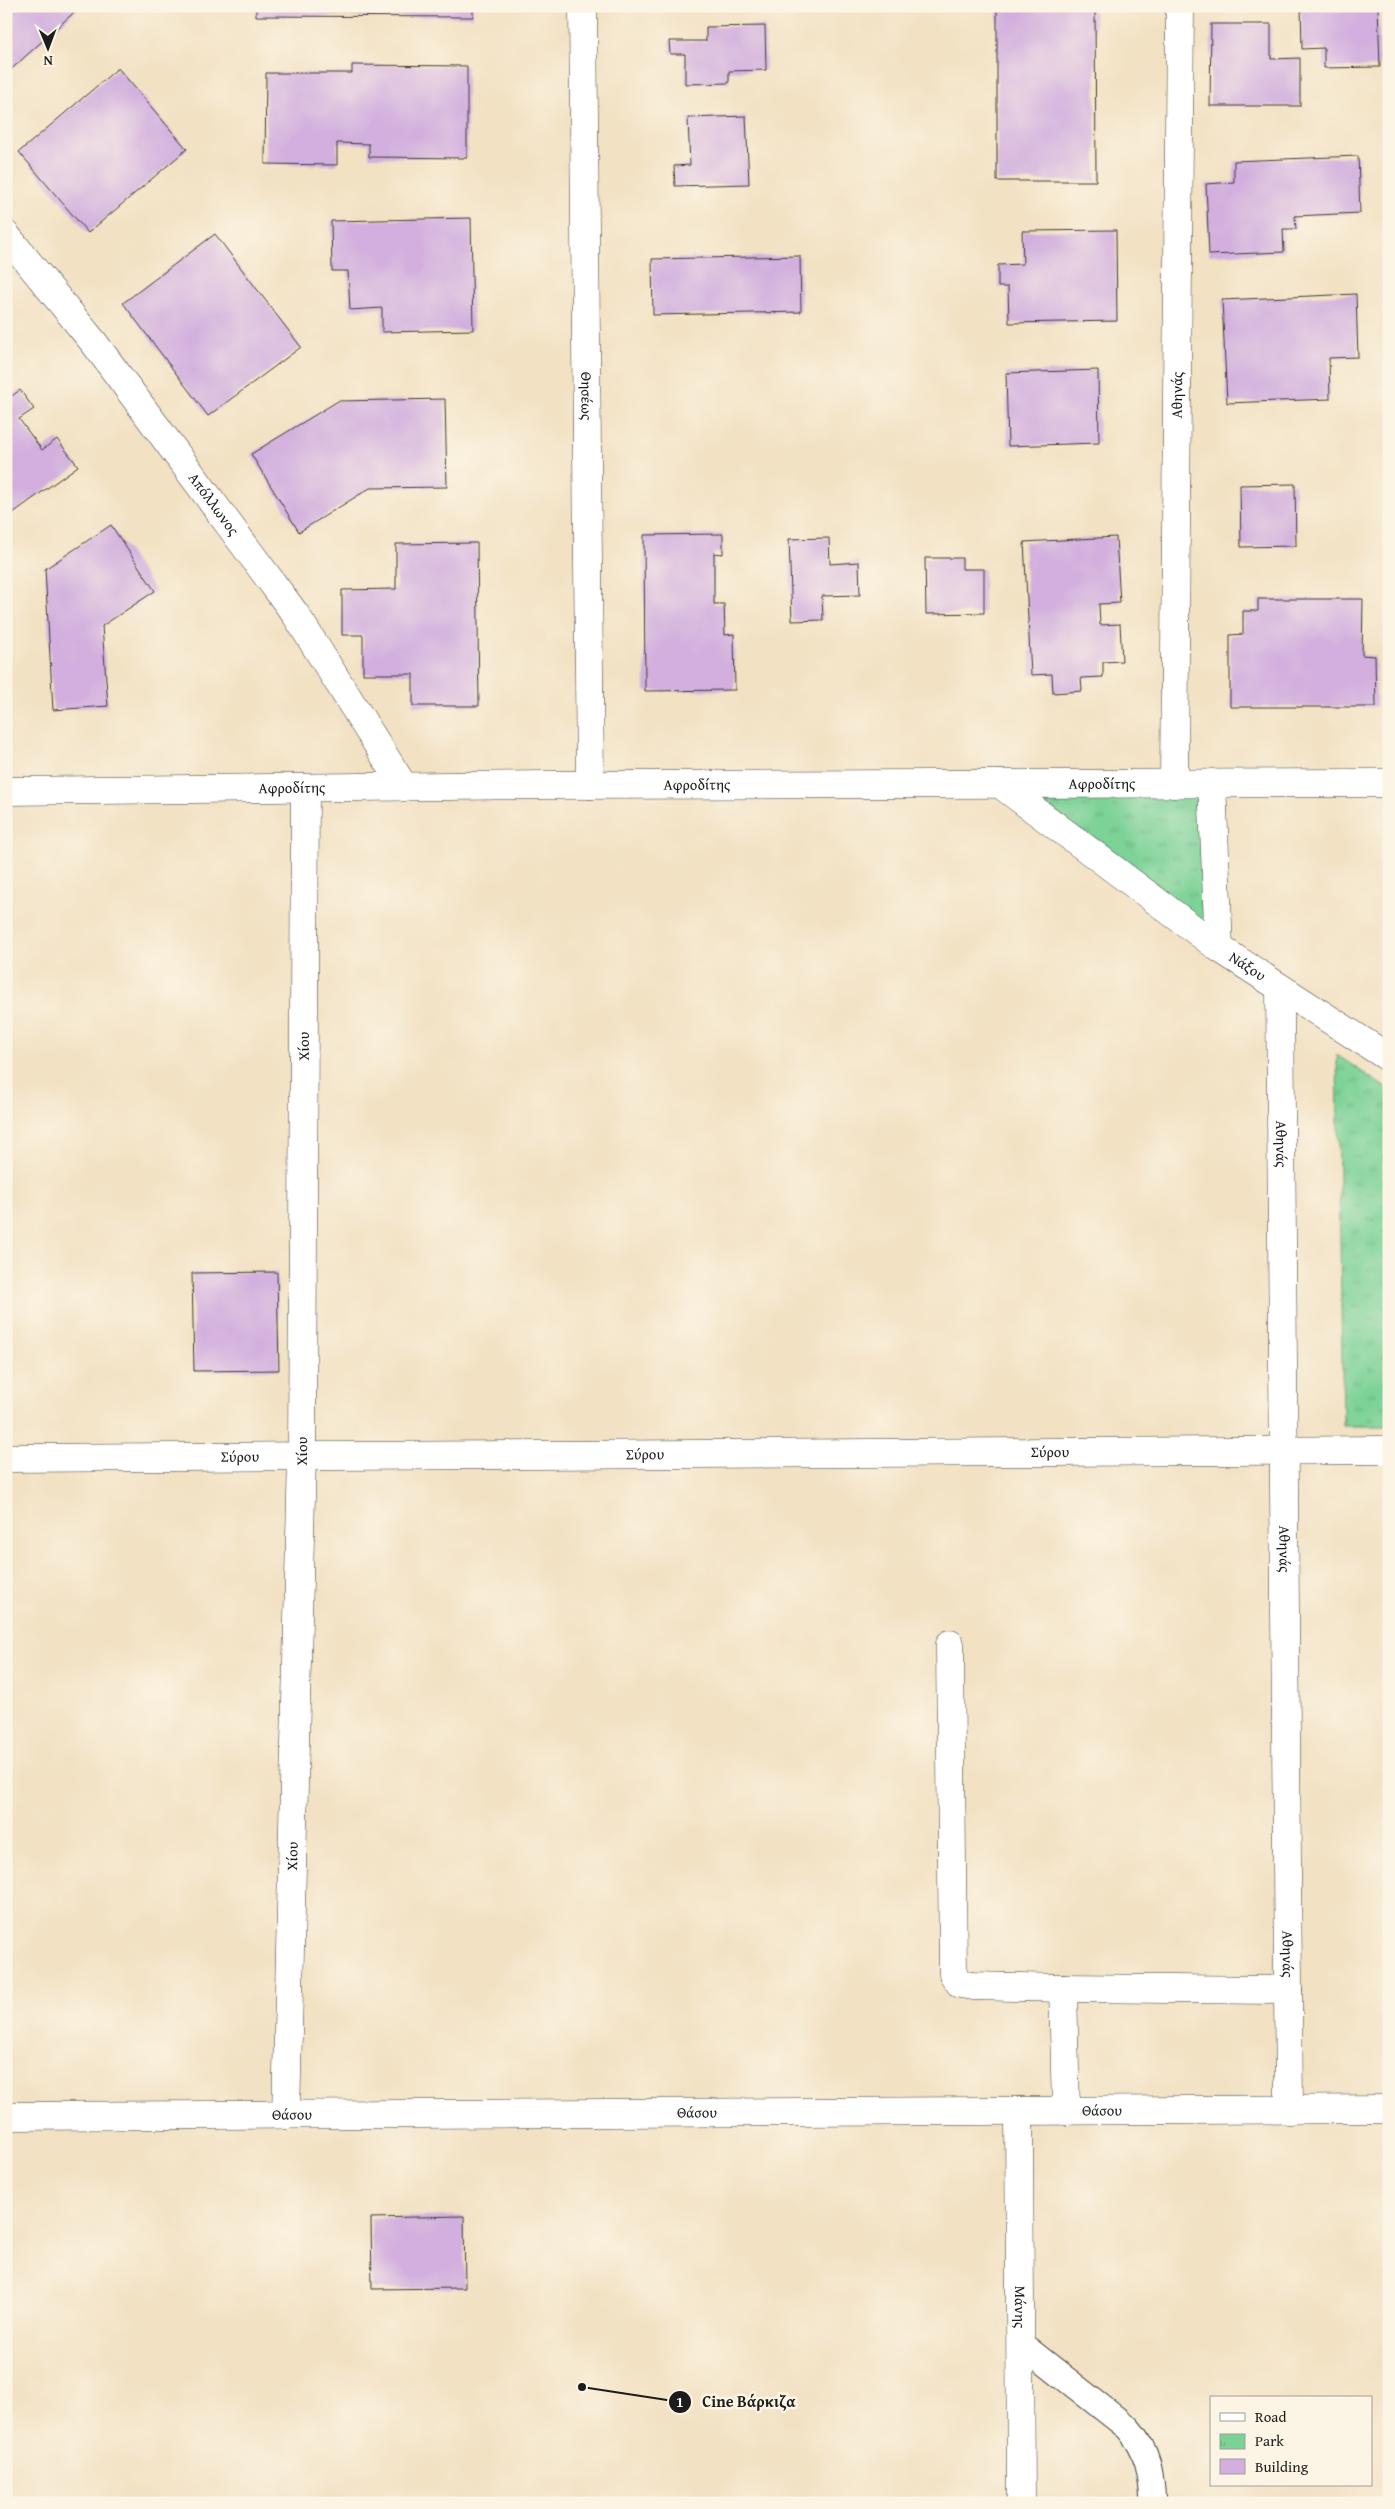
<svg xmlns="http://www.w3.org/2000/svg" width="1395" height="2509" font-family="'Gentium Book Plus',serif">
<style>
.park{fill:url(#park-tufts);stroke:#4c775a}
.building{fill:#d2afde}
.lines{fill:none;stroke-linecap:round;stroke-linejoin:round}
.service-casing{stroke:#3c3a35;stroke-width:27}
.minor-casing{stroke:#3c3a35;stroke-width:29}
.tertiary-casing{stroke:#3c3a35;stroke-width:29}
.service{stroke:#fff;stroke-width:25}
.minor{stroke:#fff;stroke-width:28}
.tertiary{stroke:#fff;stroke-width:28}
.labels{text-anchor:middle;stroke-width:5;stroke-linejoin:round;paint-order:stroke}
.street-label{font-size:15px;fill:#1c1c1c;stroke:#fcf5e5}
.leader{fill:none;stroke:#1c1c1c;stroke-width:2}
.callout-dot{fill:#1c1c1c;stroke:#fcf5e5;stroke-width:2}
.mark-label{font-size:15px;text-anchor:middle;font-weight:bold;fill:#fff}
.callout-label{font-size:16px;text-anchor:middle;font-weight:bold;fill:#1c1c1c;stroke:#fcf5e5;stroke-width:5;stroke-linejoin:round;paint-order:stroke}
</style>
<defs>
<pattern id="park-tufts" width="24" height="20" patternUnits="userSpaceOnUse" patternTransform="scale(1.25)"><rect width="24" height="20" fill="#7bd297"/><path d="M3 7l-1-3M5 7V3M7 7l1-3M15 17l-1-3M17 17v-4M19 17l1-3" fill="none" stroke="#6ab482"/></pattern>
</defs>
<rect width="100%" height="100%" fill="#fcf5e5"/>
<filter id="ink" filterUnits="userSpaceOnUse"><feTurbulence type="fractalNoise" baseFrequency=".02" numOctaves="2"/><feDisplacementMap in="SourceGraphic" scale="10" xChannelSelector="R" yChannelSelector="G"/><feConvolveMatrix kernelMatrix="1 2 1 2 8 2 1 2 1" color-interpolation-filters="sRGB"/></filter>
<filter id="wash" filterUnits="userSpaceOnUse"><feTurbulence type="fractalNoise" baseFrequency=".0096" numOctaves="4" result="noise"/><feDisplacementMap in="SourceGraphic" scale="20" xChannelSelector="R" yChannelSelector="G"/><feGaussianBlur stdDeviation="1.12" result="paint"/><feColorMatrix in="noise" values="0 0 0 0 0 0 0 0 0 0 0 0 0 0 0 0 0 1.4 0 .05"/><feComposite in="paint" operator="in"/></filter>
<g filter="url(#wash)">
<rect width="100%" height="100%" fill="#f2e1c3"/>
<path class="park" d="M1212,783L1219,948L1000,784Z
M1337,1055L1389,1090V1426H1343Z"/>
<g id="blocks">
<path class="building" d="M6,6H81L6,74Z
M256,6H473V17L256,16Z
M997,6H1095L1096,181H997Z
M1301,6H1378L1380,67L1324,68V48L1302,49Z
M1211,24H1271V59L1300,58V106H1210Z
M765,26L766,70L729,71V83L685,84V54H670L669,41H706V27Z
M352,65L467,66V158L369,157V144L337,143V165L265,164L266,73H352Z
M118,68L187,149L88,233L19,152Z
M746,116L749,184L675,186L674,166L690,165L688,118Z
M1358,156L1360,213L1295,216L1296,229H1283L1284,252L1209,255L1206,184L1234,182V161Z
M471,218L473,330L382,332V308L350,310L348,271H332L331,221Z
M1116,230L1117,321L1009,323L1008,287H998V265L1023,264L1022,231Z
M215,234L301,347L208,416L123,303Z
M800,256L801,312L653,315L652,259Z
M1356,294L1358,357L1329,358L1330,399L1227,403L1222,300Z
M1098,370L1099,443L1008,446L1006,373Z
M20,390L34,409L19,419L42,450L57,439L78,466L6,518V400Z
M445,399L447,487L370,488L299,532L251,454L338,401Z
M1295,484L1296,546L1241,547L1240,485Z
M111,525L155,591L102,626L108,706L53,710L45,569Z
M723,534V554L714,553V604H724L725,635L734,634L735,690L645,691L644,535Z
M1116,537L1120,603L1099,604L1100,625L1120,624L1122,661L1103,662V677L1081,678L1082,691L1053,693L1052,674L1031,675L1024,542Z
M829,538L830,564L859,562L860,595L822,596L823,620L792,621L789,539Z
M477,543L479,706H413V674H363V635H342V590L396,589V544Z
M925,558H962V569H984V613L926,614Z
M1258,599H1363L1362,655L1375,656L1376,707H1230V635L1243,634V611H1258Z
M277,1272L279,1370L194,1371L192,1273Z
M464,2216L465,2288L372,2289L371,2218Z"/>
</g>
</g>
<g filter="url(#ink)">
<use href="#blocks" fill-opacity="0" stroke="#3c3a35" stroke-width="1"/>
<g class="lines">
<defs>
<path id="service" d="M1020,2343L1128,2428C1149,2452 1151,2472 1153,2503"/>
<g id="minor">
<path id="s1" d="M1212,783L1219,948L1389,1058"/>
<path d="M1000,784L1219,948"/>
<path id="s2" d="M1174,784L1180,6"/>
<path id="s3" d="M1280,988L1289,2110"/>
<path id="s4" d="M6,1458L1389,1450"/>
<path d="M950,1644L953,1974L960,1984L973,1986L1063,1988"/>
<path id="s5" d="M1019,2111L1021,2503"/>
<path d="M1066,2111L1063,1988L1288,1990"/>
<path id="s6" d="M286,2115L302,1455L305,788"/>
<path id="s7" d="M6,2116L1389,2109"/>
</g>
<g id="tertiary">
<path id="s8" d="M583,6L590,785"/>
<path id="s9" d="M6,235L95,344L296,615L404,787"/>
<path id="s10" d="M6,791L546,785L1389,783"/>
</g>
</defs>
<use href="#service" class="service-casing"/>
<use href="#minor" class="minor-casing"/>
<use href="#tertiary" class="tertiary-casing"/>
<use href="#service" class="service"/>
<use href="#minor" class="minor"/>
<use href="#tertiary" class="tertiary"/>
</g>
</g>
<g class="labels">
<g class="street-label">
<text dy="5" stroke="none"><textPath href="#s2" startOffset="389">Αθηνάς</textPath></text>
<text dy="5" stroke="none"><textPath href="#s8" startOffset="390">Θησέως</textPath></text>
<text dy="5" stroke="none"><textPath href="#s9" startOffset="340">Απόλλωνος</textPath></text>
<text dy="5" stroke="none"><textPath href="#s10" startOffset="1096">Αφροδίτης</textPath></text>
<text dy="5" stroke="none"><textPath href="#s10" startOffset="691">Αφροδίτης</textPath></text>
<text dy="5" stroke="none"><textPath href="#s10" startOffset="286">Αφροδίτης</textPath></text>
<text dy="5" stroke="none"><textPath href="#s1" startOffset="199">Νάξου</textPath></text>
<text dy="5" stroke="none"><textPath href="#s6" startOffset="1069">Χίου</textPath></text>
<text dy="5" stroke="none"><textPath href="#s3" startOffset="156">Αθηνάς</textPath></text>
<text dy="5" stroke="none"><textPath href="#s6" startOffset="664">Χίου</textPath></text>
<text dy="5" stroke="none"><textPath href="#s4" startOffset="1044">Σύρου</textPath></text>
<text dy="5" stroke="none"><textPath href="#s4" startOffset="639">Σύρου</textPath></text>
<text dy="5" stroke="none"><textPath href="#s4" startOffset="234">Σύρου</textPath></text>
<text dy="5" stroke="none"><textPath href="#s3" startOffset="561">Αθηνάς</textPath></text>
<text dy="5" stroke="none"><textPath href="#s6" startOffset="259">Χίου</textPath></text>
<text dy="5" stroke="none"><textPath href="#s3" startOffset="966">Αθηνάς</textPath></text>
<text dy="5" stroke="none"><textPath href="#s7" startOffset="1096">Θάσου</textPath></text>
<text dy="5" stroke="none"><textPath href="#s7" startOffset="691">Θάσου</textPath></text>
<text dy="5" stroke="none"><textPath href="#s7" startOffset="286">Θάσου</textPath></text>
<text dy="5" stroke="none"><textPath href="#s5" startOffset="196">Μάνης</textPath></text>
</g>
</g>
<path class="leader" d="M582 2387L680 2402"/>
<g class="callout-dot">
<circle cx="582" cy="2387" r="5"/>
<circle cx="680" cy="2402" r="12"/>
</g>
<g class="mark-label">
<text x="680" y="2407">1</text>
</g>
<g class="callout-label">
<text x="749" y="2407">Cine Βάρκιζα</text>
</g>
<rect width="1395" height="2509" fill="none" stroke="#fcf5e5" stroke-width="25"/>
<rect x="1210" y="2396" width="162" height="90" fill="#fcf5e5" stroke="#a29e95"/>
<rect x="1220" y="2413" width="25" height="8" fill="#ffffff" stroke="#a29e95"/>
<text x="1255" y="2422" font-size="15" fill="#1c1c1c">Road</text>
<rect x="1220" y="2434" width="25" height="15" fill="url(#park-tufts)" stroke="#a29e95"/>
<text x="1255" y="2446" font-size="15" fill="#1c1c1c">Park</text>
<rect x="1220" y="2459" width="25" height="15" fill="#d2afde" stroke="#a29e95"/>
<text x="1255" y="2472" font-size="15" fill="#1c1c1c">Building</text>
<g transform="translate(48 48) rotate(179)" stroke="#fcf5e5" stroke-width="4" paint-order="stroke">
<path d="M0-4L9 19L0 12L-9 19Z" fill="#1c1c1c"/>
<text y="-8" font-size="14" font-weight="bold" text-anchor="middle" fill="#1c1c1c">N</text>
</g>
</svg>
